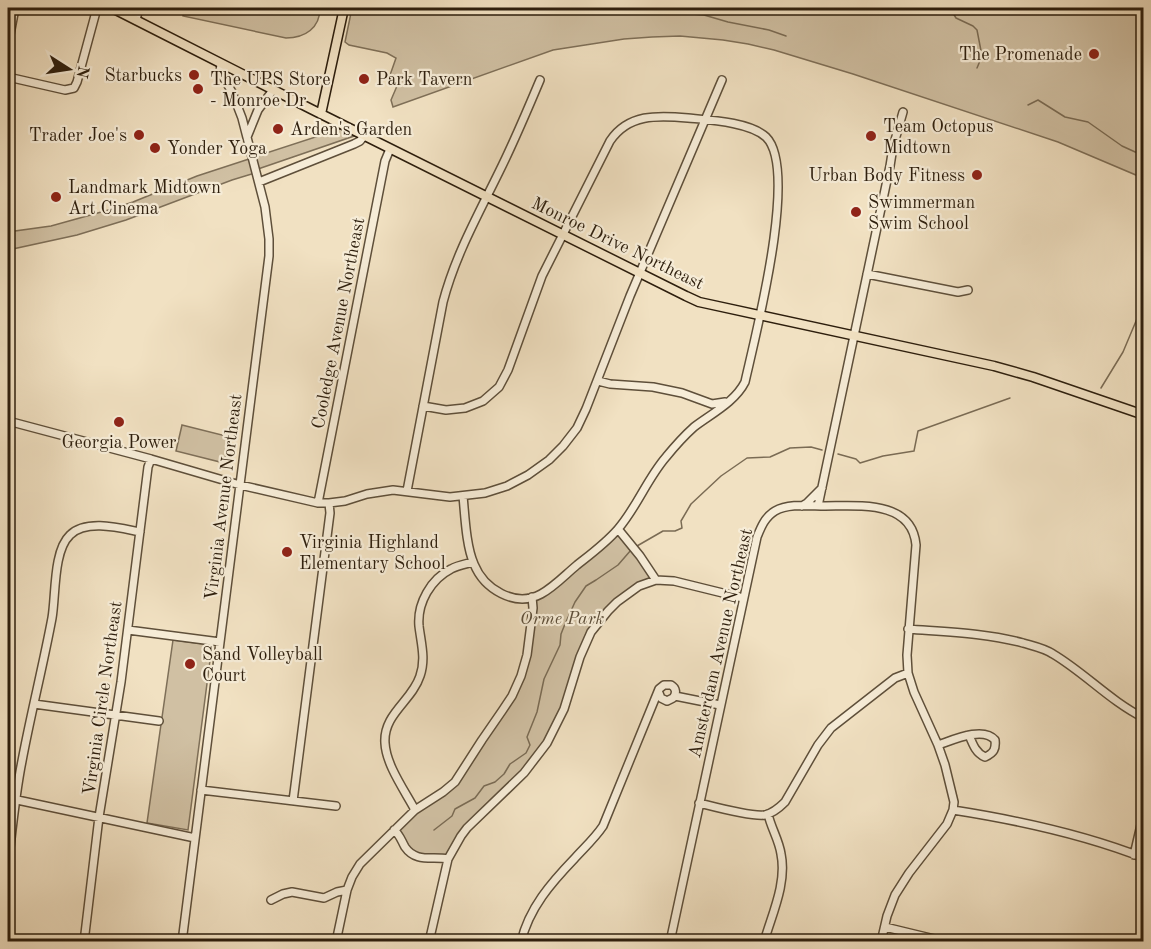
<svg xmlns="http://www.w3.org/2000/svg" width="1151" height="949" font-family="'Old Standard TT',serif">
<style>
.green{fill:#d0c0a3;stroke:#7e6f58;stroke-width:1.5}
.lines{fill:none;stroke-linecap:round;stroke-linejoin:round}
.stream{stroke:#7a6b54;stroke-width:1.5}
.minor-casing{stroke:#5e4f3a;stroke-width:10}
.major-casing{stroke:#2d1e0d;stroke-width:11}
.minor{stroke:#f6ecd7;stroke-width:7}
.major{stroke:#f1e1c2;stroke-width:8}
.poi-dot{fill:#8f2418;stroke:#f6ecd7;stroke-width:2}
.labels{text-anchor:middle;stroke-width:4.5;stroke-linejoin:round;paint-order:stroke}
.poi-label{font-size:18px;fill:#2d1e0d;stroke:#f6ecd7;text-anchor:start}
.street-label{font-size:18px;fill:#2d1e0d;stroke:#f6ecd7}
.park-label{font-size:18px;font-style:italic;fill:#5e4f3a;stroke:#f6ecd7}
</style>
<rect width="100%" height="100%" fill="#f1e1c2"/>
<filter id="stains"><feTurbulence type="fractalNoise" baseFrequency=".00333" numOctaves="4"/><feColorMatrix values="0 0 0 0 .2 0 0 0 0 .09 0 0 0 0 .02 0 0 0 .5 -.17"/></filter>
<radialGradient id="worn" r=".72"><stop offset=".6" stop-color="#630" stop-opacity="0"/><stop offset="1" stop-color="#630" stop-opacity=".3"/></radialGradient>
<path class="green" d="M189,8H320C320,28 305,38 286,38L183,16L184,10L191,12Z
M352,8H1143V178L1058,142L853,74L774,50L748,44L723,40L680,36L652,37L624,39L553,50L393,107L391,100L397,86L389,78L396,58L387,53L349,45L345,42Z
M343,128L357,135L258,169L254,157Z
M252,158L255,173L232,180L126,220L77,235L8,250V232L51,226L112,209L133,202L197,176Z
M182,425L230,437L224,463L176,451Z
M617,529L655,579L628,590L596,619L577,662L555,726L524,771L463,829L447,856L430,858L409,852L394,826L446,793L515,686L528,646L531,602Z
M173,640L212,645L188,830L147,823Z"/>
<g class="lines">
<path class="stream" d="M633,8L656,13H680L704,15L728,22L769,30L786,36
M950,8L956,18L973,26L977,30L982,56L977,68
M1028,105L1038,100L1065,117L1088,122L1122,146L1144,156
M1101,388L1123,352L1139,314L1144,310
M838,454L856,459L860,463L883,456L914,451L918,431L1010,398
M637,546L663,531H675L682,528L681,521L691,504L721,476L747,458L770,457L790,448L811,447L822,450
M434,830L452,816L455,809L475,798L484,786L495,782L504,774L510,764L526,753L530,745L527,737L537,712L544,679L560,645L561,634L565,624L575,602L586,586L596,580L618,565L631,550"/>
<defs>
<path id="minor" d="M136,20L139,8
M8,45L15,8
M8,77L65,90L74,88L77,82L97,8
M247,137L258,110L273,90
M259,182L354,144L360,141L364,136
M867,274L958,292L968,290
M8,275L9,267
M598,381L610,384L653,387L682,393L712,404L725,402
M423,406L446,410L465,408L483,401L499,387L508,370L542,276L610,141C628,114 657,115 688,118C709,120 750,122 766,137C799,169 755,337 745,382C735,402 711,414 694,427C684,436 675,446 666,457C647,479 637,507 618,529C606,543 591,554 577,565C565,575 554,587 541,594C515,608 484,589 474,564C466,546 465,516 463,496
M8,421L151,459L240,485L318,503H329L345,501L367,494L393,490L450,497L485,493L507,486L528,475L549,460L563,446L577,428L586,409L630,296L722,80
M407,491L443,302C455,256 478,215 499,172C514,142 527,111 540,80
M318,503L385,161L390,149
M802,506L807,503L822,488
M818,506L890,166L893,147L903,112
M618,529L640,556L656,580
M908,629C947,632 986,633 1023,643C1033,646 1044,648 1053,654C1085,673 1110,701 1144,718
M128,630L220,642
M675,696L720,705
M34,704L159,721
M938,745C953,740 983,726 995,740C996,749 994,753 985,757C976,753 973,745 969,735
M201,790L336,806
M8,798L195,838
M293,801L330,513L329,503
M699,803C715,807 751,817 765,815C773,813 779,808 785,802L818,745L831,728L895,678L908,673
M415,810C405,791 386,765 385,743C383,714 412,701 420,676C426,659 421,643 419,626C417,603 431,579 451,569C458,565 466,564 473,562
M953,810C1017,820 1083,834 1144,858
M394,830C400,835 401,840 405,847C416,863 432,856 448,859
M1134,855L1144,812
M8,865C12,831 15,796 22,761C31,713 43,666 52,618C56,595 53,551 70,535C86,519 120,528 140,532
M271,900L283,894L292,892L324,898L337,892L347,890
M885,927L947,942
M84,942L99,817L121,682L148,467L151,459
M182,942L269,256V239L265,207L242,118L232,92L220,72L221,64
M336,942L347,890L352,877L360,864L415,810L443,792L455,782L482,740L502,711L512,696L521,676L527,655L533,608L532,597
M429,942L448,859L461,836L467,828L524,773L547,743L564,709L580,657L591,632L608,611L617,602L639,586L656,580L674,581L743,598
M521,942C529,908 551,883 575,858C584,848 595,838 603,826L659,689L664,685H671C676,688 677,693 673,698L667,701L661,698L659,693
M670,942L757,537C761,527 765,517 775,511C789,503 810,506 825,506C859,506 912,500 916,545L907,655L908,673L914,692L938,745L945,765L954,802L953,810L947,824L909,873L895,895L887,916L881,942
M764,942C772,914 787,883 781,854C779,840 771,828 768,814"/>
<path id="major" d="M112,8L311,109L686,296L699,302L994,366L1033,377L1144,415
M321,114L344,8"/>
</defs>
<use href="#minor" class="minor-casing"/>
<use href="#major" class="major-casing"/>
<use href="#minor" class="minor"/>
<use href="#major" class="major"/>
</g>
<g class="poi-dot">
<circle cx="1094" cy="54" r="6"/>
<circle cx="194" cy="75" r="6"/>
<circle cx="364" cy="79" r="6"/>
<circle cx="198" cy="89" r="6"/>
<circle cx="278" cy="129" r="6"/>
<circle cx="139" cy="135" r="6"/>
<circle cx="871" cy="136" r="6"/>
<circle cx="155" cy="148" r="6"/>
<circle cx="977" cy="175" r="6"/>
<circle cx="56" cy="197" r="6"/>
<circle cx="856" cy="212" r="6"/>
<circle cx="119" cy="422" r="6"/>
<circle cx="287" cy="552" r="6"/>
<circle cx="190" cy="664" r="6"/>
</g>
<g class="labels">
<g class="poi-label">
<text x="1082" y="60" text-anchor="end">The Promenade</text>
<text x="182" y="81" text-anchor="end">Starbucks</text>
<text x="210" y="85">The UPS Store<tspan x="210" dy="21">- Monroe Dr</tspan></text>
<text x="376" y="85">Park Tavern</text>
<text x="883" y="132">Team Octopus<tspan x="883" dy="21">Midtown</tspan></text>
<text x="290" y="135">Arden's Garden</text>
<text x="127" y="141" text-anchor="end">Trader Joe's</text>
<text x="167" y="154">Yonder Yoga</text>
<text x="965" y="181" text-anchor="end">Urban Body Fitness</text>
<text x="68" y="193">Landmark Midtown<tspan x="68" dy="21">Art Cinema</tspan></text>
<text x="868" y="208">Swimmerman<tspan x="868" dy="21">Swim School</tspan></text>
<text x="119" y="448" text-anchor="middle">Georgia Power</text>
<text x="299" y="548">Virginia Highland<tspan x="299" dy="21">Elementary School</tspan></text>
<text x="202" y="660">Sand Volleyball<tspan x="202" dy="21">Court</tspan></text>
</g>
<g class="street-label">
<text transform="translate(618 243) rotate(26)" y="6">Monroe Drive Northeast</text>
<text transform="translate(338 323) rotate(-79)" y="6">Cooledge Avenue Northeast</text>
<text transform="translate(223 497) rotate(-83)" y="6">Virginia Avenue Northeast</text>
<text transform="translate(720 643) rotate(-77)" y="6">Amsterdam Avenue Northeast</text>
<text transform="translate(102 698) rotate(-82)" y="6">Virginia Circle Northeast</text>
</g>
<g class="park-label">
<text x="562" y="624">Orme Park</text>
</g>
</g>
<rect width="1151" height="949" fill="none" stroke="#f1e1c2" stroke-width="30"/>
<rect x="9" y="9" width="1133" height="931" fill="none" stroke="#2d1e0d" stroke-width="3"/>
<rect x="15" y="15" width="1121" height="919" fill="none" stroke="#2d1e0d" stroke-width="1.5"/>
<g transform="translate(69 69) rotate(102)" stroke="#f6ecd7" stroke-width="4.5" paint-order="stroke">
<path d="M0-4.5L10 22L0 15L-10 22Z" fill="#2d1e0d"/>
<text y="-9" font-size="16" font-weight="bold" text-anchor="middle" fill="#2d1e0d">N</text>
</g>
<rect width="100%" height="100%" filter="url(#stains)"/>
<rect width="100%" height="100%" fill="url(#worn)"/>
</svg>
